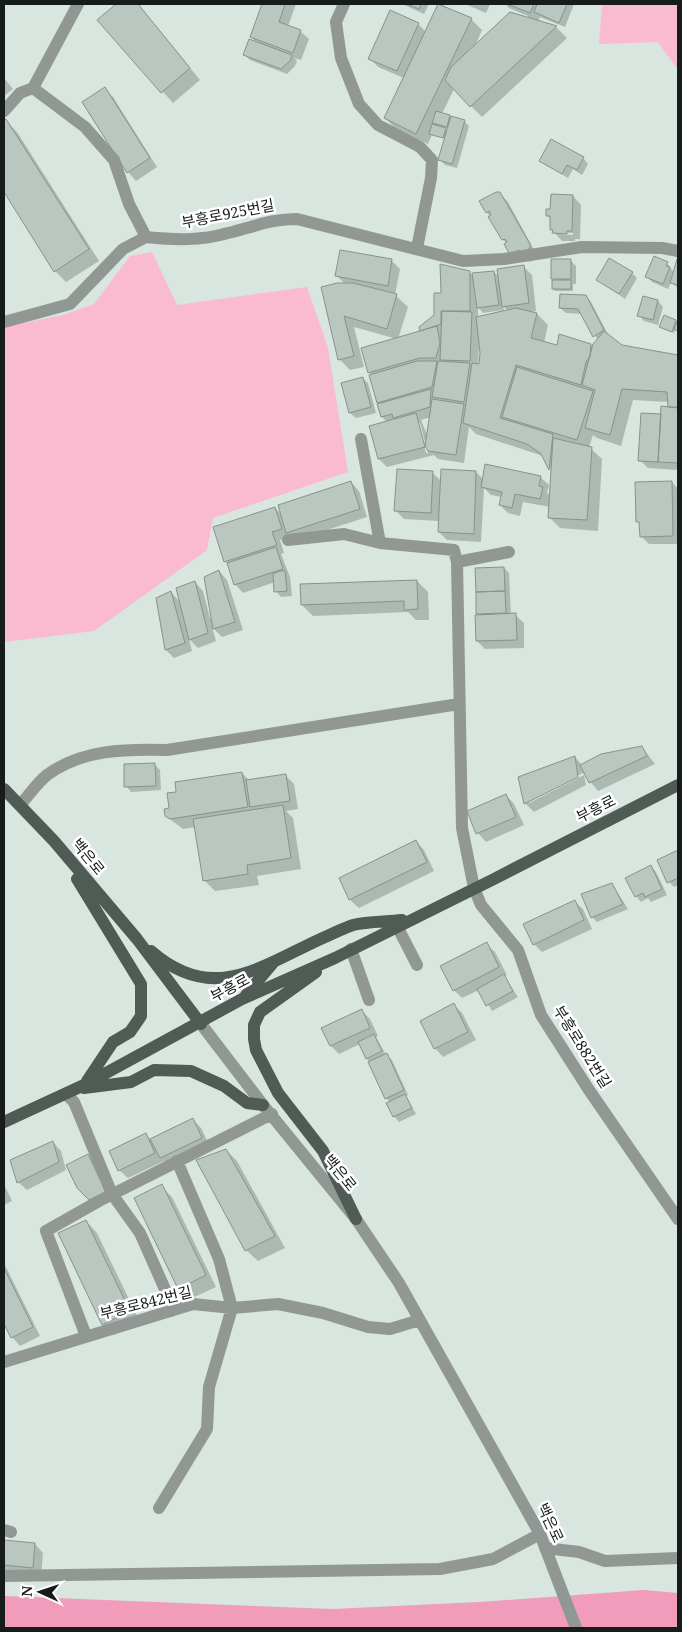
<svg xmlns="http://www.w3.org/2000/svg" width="682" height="1632" font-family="'Noto Serif','Noto Sans KR',serif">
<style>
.green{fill:#fabbd1}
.water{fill:#f19cbb}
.shadow{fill:#0003;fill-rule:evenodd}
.building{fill:#b9c7c0;stroke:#86938c}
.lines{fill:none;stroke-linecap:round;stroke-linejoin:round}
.minor{stroke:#919894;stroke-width:12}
.major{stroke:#505b55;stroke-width:12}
.labels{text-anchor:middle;stroke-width:5;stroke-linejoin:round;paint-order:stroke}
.street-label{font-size:15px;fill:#161c19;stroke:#fff}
</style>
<rect width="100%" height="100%" fill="#d8e6df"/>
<path class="green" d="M602,4H678V70L658,42L599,44Z
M152,252L177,305L307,287L328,348L348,472L213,518L207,550L94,631L4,642V327L63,315L94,304L130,256Z"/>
<path class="water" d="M644,1590L678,1593V1627L4,1628V1596L333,1609L479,1602Z"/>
<path class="shadow" d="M118,4H138L200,80L173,103L99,20Z
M263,4H296L288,26L300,31L309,39L301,60L294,58L297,61L295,66L287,74L250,60L245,55L258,44L251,37Z
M402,4H429L424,14Z
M440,4L471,19L482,30L475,46L527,18L528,16L509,8L505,4H574L565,27L540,17L538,21L556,27L567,38L482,117L454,89L442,114L464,121L469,126L457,168L445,165L440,159L446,139L432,135L428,144L396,129L385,118L404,78L378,67L370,58L418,24L426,32ZM442,127L449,128L448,132Z
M465,4H490L486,13Z
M4,78L13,89L4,96Z
M105,89L113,97L157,167L136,181L128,172Z
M6,121L17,132L99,261L66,282L55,271L4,190V122Z
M583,158L588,164L582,175L573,169L568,178L540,161Z
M499,193L508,202L538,257L530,262L503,240L487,212Z
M573,196L581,205L580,239H575V241H562L551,229V220L547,215ZM558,232L573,233V235L558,234Z
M341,251L392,261L400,269L395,295L408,307L398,339L421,332L420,327L435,315L442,294L469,272L474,277L494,272L500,278L523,266L532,275L536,311L530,312L537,314L548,325L544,343L558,346L591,345L593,348L598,340L582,314L566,313L560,308L586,296L591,302L609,336L621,346L678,356V470L648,468L640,460L662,416L669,408V402L633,400L621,446L597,438L593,435L589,447L602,459L598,531L560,528L549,517L550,507L523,502L520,516L508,513L500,505L502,497L491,495L484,488L481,542L447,540L439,532V521L404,519L396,511L433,473L441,481L476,472L484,480L540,477L549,485L547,493L551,496L552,471L545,458L540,455L476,434L469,427L464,463L438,459L434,455L387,467L379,459L370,426L387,422L382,417L372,375L369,372L397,339L354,327L364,367L350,370L339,359L345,284L337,276ZM503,306L508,311L504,312ZM478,307L483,313L503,310V312L478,318ZM479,343H480V368H478ZM431,417L428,437L421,420ZM418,423H420L428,453H426Z
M570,260L576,266V284H573V291H555L553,289L556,281L553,278Z
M678,260V288L671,282L668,289L652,282L647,276L667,263L674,273Z
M632,273L637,278L625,299L598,280Z
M644,297L658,301L663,307L658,325L644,321L639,315Z
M664,317L678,322V332L676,329L674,333L661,327Z
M362,378L368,383L376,413L356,418L350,413L342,384Z
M351,482L359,491L367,517L296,540L288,533L290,537L280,540L284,553L281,554L290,577L292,596L281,597L276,591L275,582L243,593L235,584L229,565L225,561L275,508L282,515Z
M672,482L678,489V544H649L641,536V525L637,521Z
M504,568L509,573L511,615H515L524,623V648L485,649L477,641L480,616L478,614Z
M219,571L227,580L243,630L222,637L212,627L216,641L198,648L189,639L192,651L174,658L166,650L171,592L180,602L195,582L203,591L210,618H212Z
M417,581L428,592L429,620H416L408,612L313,616L302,605Z
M642,747L655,764L598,791L583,773L529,800V803L584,775L586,785L534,812L525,803L519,778L575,757L582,765Z
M154,764L160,770L161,790L131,792L126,786Z
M242,773L250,781L285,775L294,784L298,809L286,811L293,818L301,869L257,876L259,885L215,891L204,880L196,827L183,829L166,816Z
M506,795L514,804L524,825L486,842L478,833Z
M416,841L424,850L434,871L359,908L350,900L340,879Z
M678,852V885L674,887L669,882L659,861Z
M651,867L656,872L667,895L651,902L648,898L641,902L636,896Z
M612,884L628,909L597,922L592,917Z
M574,901L583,909L592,929L542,952L534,944Z
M486,944L495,952L507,975L504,976L518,997L492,1011L479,990L462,998L454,990Z
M454,1005L462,1013L476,1040L443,1057L435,1048Z
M361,1010L370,1019L378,1036L376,1037L386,1055L392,1060L408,1095L406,1096L416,1114L399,1122L394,1116L390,1102L386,1098L360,1044L339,1054L331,1046L323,1028Z
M193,1120L201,1128L210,1146L169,1166L164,1161L128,1178L119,1170L146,1135L151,1140Z
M53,1142L61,1151L66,1170L27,1190L18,1182Z
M226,1150L237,1161L285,1248L258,1261L246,1250Z
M4,1184L12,1201L4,1205Z
M161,1186L172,1197L216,1287L190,1299L179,1288Z
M86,1221L97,1233L140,1322L114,1335L103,1324Z
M4,1263L40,1336L20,1346L12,1337L4,1321Z
M4,1541L35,1544L43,1553L41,1576L4,1572Z"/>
<path class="building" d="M116,4H138L190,68L161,93L97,20Z
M262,4H285L279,22L301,30L293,53L250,37Z
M407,4H421L419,9Z
M438,4L472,18L416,134L384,118Z
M507,4H534L530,13Z
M537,4H567L559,23L534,12Z
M390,10L419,23L397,71L368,59Z
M510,12L557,26L470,107L445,80L451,67Z
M249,39L292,55L290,61L281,69L243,55Z
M105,87L150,158L127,173L82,102Z
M436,111L450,115L447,127L432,123Z
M451,116L465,120L452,164L438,160Z
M6,119L89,249L54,272L4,192V121Z
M432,124L446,128L443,138L429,134Z
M551,139L584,157L577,170L567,165L562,174L539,161Z
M496,192H500L530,244V248L521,254L519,250L510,255L504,244L507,242L505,239L502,240L488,217L491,215L489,211L486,213L479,201Z
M551,194L573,195L572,231H567V234L552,233L553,230H550V216H546V209H550Z
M340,250L392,259L388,286L335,276Z
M654,256L668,262L666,266L670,267L663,284L645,277Z
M609,258L633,272L619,294L596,280Z
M551,259H571V279H551Z
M677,259H678V285L670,283Z
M440,264L470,271V311H441V324L420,331L419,327L434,315V293H441Z
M524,265L529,303L502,307L497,269Z
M494,271L499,305L477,308L472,273Z
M552,280H571V289H552Z
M337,283H353L397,294L387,329L344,316L354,356L338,360L321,287Z
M560,294L586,295L604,330L593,337L578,309L559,308Z
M643,296L658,300L653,320L637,316Z
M516,308L537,313L531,338L557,345L559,334L591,344L590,356L586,362L581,385L516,365L500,418L553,434L549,470L541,454L527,444L463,423L472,363L479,364L480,353L476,317Z
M442,311L472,312L470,361L440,360Z
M664,315L676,320L672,332L659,327Z
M678,319V331L674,329Z
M437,326L440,343L436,358H420L368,373L361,348Z
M604,331L622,345L678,355V407H668L667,392L622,389L610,435L585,428L595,390L582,385L593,344Z
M417,361H437L432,387L377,403L369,375Z
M438,361L470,363L464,402L432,397Z
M517,367L593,391L577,440L502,417Z
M363,377L371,407L349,413L341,383Z
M431,389L430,407L393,418L392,414L381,417L377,404Z
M432,399L464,404L456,455L428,451L425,446Z
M661,406L678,408V463L658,462Z
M416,413L425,447L378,459L369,426Z
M641,413L661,414L658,462L638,461Z
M553,438L592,447L587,520L548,518Z
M485,464L541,476L539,486L543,487L540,499L515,494L512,508L499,505L502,492L481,487Z
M397,469L433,471L431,513L394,511Z
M441,469L476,471L474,534L438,532Z
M351,481L360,509L286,533L278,505Z
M672,481L673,536L640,537L639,522H636L635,482Z
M275,507L282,529L272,532L277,545L224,562L213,527Z
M276,547L283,569L234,585L227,563Z
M504,567L505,591L476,592L475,568Z
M219,570L235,622L213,629L204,577Z
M280,571H285L287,591L274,592L273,574Z
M417,580L418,609L404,610V601L301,605L300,584Z
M195,581L208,633L189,640L176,588Z
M171,591L185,643L165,650L156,598Z
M505,591L506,613L476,614V592Z
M516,613L517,640L476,641L475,615Z
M642,746L647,756L589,783L580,765L601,754Z
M575,756L578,777L524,804L518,777Z
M155,763L156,786L124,787V764Z
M242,772L248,807L170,819L165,816L164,809L169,808L167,793L176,792L175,782Z
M286,774L290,801L250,807L246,780Z
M506,794L516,817L476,834L467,811Z
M283,805L291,858L247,865L248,874L203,881L193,819Z
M416,840L427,862L349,900L339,878Z
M678,850V878L667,883L657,860Z
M651,865L662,889L645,897L643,893L635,897L625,878Z
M612,883L623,904L591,918L581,894Z
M575,900L584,920L533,945L523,924Z
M487,942L499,967L453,991L440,966Z
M504,974L513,991L486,1006L477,989Z
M454,1003L468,1032L434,1049L420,1021Z
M362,1009L370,1028L330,1046L321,1028Z
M374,1034L382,1051L366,1059L358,1042Z
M387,1053L404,1090L385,1099L368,1062Z
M405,1094L412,1108L393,1117L386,1103Z
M193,1118L202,1138L160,1158L150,1139Z
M146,1133L155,1153L118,1171L109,1151Z
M53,1141L59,1162L17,1183L10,1160Z
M226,1149L275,1236L245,1251L196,1160Z
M88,1154L106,1192L89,1200L77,1188L66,1165Z
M162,1184L206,1275L178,1289L134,1198Z
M86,1220L130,1311L102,1325L58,1233Z
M4,1268L33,1327L11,1338L4,1324Z
M4,1540L35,1543L33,1568L4,1565Z"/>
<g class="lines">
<path class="minor" d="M344,4L336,22L341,58L359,104L378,125L420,147L432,160L431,178L417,248
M33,88L78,4
M4,111L20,93L33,88L85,127L114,160L129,204L146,237C175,240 200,241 228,233C254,227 270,219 297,219L463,261L504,259L582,247L662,248L678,251
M4,322L70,304L123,249L146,237
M361,439L380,543L454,550L457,562
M288,540L344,534L380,543
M509,552L457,562L462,828L474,888L481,905L518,950L541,1015L589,1090L678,1219
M21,804C29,795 37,783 47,775C82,749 126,749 167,750L459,704
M397,926L417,965
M351,949L369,1000
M201,1024L263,1105L356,1219L399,1283L540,1534L576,1628
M66,1094L74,1102L112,1194L140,1233L168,1296L171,1311
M177,1161L219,1259L232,1308L278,1304L323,1313L368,1327L390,1329L420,1320
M86,1336L46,1231L99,1201L272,1114
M4,1362L193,1304L232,1308L209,1387L207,1429L159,1508
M4,1530L11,1532
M545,1548L579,1552L605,1561L678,1558
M4,1576L440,1569L493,1559L540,1534"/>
<path class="major" d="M4,789L54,841L137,939L201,1024
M77,879L141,984V1016L130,1032L113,1042L87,1081
M151,951C214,1006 262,965 325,937C334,933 344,928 353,925C368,921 386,922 402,920
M316,972L260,1012L254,1025V1039L256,1050L278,1093L323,1151L356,1219
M246,995L273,963
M84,1088L131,1082L154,1070L191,1071L224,1086L247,1103L263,1105
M4,1122L84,1085L242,999L335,958L494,879L678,785"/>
</g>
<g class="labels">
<g class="street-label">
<text transform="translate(228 214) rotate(-11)" y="5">부흥로925번길</text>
<text transform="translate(596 809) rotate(-27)" y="5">부흥로</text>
<text transform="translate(88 857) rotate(51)" y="5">백은로</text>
<text transform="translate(230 988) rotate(-28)" y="5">부흥로</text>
<text transform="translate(582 1047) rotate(58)" y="5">부흥로882번길</text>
<text transform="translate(340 1173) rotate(51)" y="5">백은로</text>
<text transform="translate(146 1303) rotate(-14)" y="5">부흥로842번길</text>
<text transform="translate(550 1523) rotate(65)" y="5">백은로</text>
</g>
</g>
<rect width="682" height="1632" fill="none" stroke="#161c19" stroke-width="10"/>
<g transform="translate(40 1592) rotate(273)" stroke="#ffffff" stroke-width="4" paint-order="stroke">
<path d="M0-4L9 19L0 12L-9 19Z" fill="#161c19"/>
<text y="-8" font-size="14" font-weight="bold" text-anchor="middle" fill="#161c19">N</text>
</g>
</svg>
